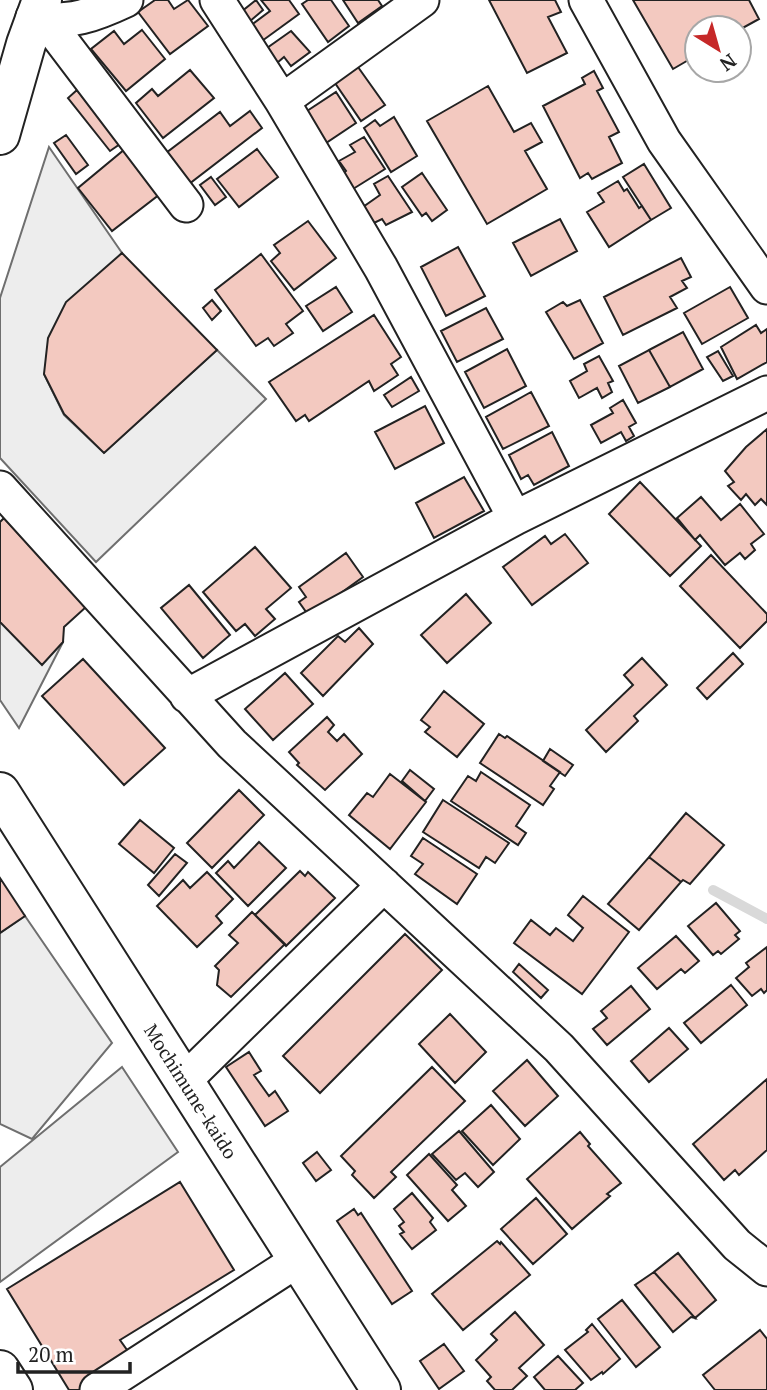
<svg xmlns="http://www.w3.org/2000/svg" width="767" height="1390" font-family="'PT Serif',serif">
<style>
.parking{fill:#ededed;stroke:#6f6f6f;stroke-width:2}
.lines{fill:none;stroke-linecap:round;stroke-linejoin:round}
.stream{stroke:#d9d9d9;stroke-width:10}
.building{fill:#f3c9c0;stroke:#222;stroke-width:2}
.street-casing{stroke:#222;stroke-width:37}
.secondary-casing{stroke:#222;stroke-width:42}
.street{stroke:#fff;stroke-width:33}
.secondary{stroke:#fff;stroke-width:38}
.labels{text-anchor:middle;stroke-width:5;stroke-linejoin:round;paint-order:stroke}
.street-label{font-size:19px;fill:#222;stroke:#fff}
</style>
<rect width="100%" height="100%" fill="#fff"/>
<path class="parking" d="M49,147L122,253L44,374L64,415L104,453L217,350L266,399L96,562L0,458V298Z
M0,622L63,642L19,728L0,700Z
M25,916L112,1043L32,1139L0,1124V933Z
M122,1067L178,1152L0,1282V1167Z"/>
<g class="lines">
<path class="stream" d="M713,890L767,919"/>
</g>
<path class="building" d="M155,0H168L174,9L188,0L208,26L170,54L138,12Z
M256,0L263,10L249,22L241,12Z
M261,0H289L299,14L262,41L250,26L270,11Z
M308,0H331L349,26L328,42L302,4Z
M343,0H378L382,6L358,23Z
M489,0H555L561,12L548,17L567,53L527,73Z
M633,0H749L759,19L739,30V28H697V55L673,69Z
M142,30L165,59L126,91L91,49L114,31L124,44Z
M291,31L310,52L291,66L284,57L277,63L267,48Z
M353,60L385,105L361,121L335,83Z
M190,70L214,98L163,138L136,103L152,89L158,96Z
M594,71L603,88L597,91L619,132L609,137L622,163L592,179L588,173L580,178L543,106L585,84L582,78Z
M488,86L514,132L531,123L542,142L525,151L547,189L487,224L427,121Z
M77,90L120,144L110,151L68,98Z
M336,92L356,123L326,143L307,111Z
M250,111L262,128L189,184L166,153L220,112L230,126Z
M394,117L417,156L391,172L364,128L375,120L380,126Z
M66,135L88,165L76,174L54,143Z
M364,137L385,169L353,189L343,174L346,171L339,161L355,152L350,145Z
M125,149L160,194L112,231L78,188Z
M257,149L278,177L239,207L217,179Z
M644,164L671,208L651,220L623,177Z
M422,173L447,210L432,221L426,213L422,216L402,187Z
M388,176L412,212L386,225L382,219L374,223L363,207L380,195L374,184Z
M211,177L226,197L215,205L200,185Z
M618,181L624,191L627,189L639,208L642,206L651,220L609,247L587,212L604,202L598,193Z
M560,219L577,251L531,276L513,243Z
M308,221L336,258L294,290L271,261L280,253L274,245Z
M458,247L485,296L446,316L421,267Z
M122,253L217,350L104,453L64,414L44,374L48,338L66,302Z
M261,254L303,311L286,324L293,333L274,346L268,338L256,346L215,290Z
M681,258L691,277L682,281L687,288L670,297L677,308L623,335L604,297Z
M336,287L352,312L323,331L306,306Z
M730,287L748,318L702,344L684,313Z
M212,300L221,311L212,320L203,308Z
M580,300L603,343L574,359L546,312L563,302L567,306Z
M486,308L503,339L457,362L441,331Z
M374,315L401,357L391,364L398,375L374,391L369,381L309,421L305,415L296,421L269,382Z
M756,325L761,333L767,329V362L737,379L721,347Z
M683,332L703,369L670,387L649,350Z
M507,349L526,386L484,408L465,372Z
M649,350L670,387L638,403L619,366Z
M718,351L733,376L723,381L707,357Z
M599,356L613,381L608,383L612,392L602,398L597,388L579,398L570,381L587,371L584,364Z
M411,377L419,391L392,407L384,395Z
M531,392L549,426L503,449L486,417Z
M623,400L636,423L629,427L634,436L626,441L621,432L601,443L591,425L613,413L610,408Z
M425,406L444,443L395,469L375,432Z
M767,429V505L761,499L755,505L746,494L741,500L728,486L734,482L725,471L746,447Z
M552,432L569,466L534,485L528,475L521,479L509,455Z
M464,477L484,511L434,538L416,503Z
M640,482L701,546L670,576L609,514Z
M701,497L721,520L740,504L764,534L751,544L755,550L745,559L740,553L725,565L700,535L695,540L677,518Z
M4,518L86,607L64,627L63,642L42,665L0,622V522Z
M565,534L588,563L532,605L503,567L545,536L551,544Z
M255,547L291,588L266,609L275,619L255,636L245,624L236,631L203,592Z
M346,553L363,577L309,616L299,602L306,597L299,587Z
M711,555L767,614V621L740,648L680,586Z
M189,585L230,635L203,658L161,608Z
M466,594L491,623L447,663L421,635Z
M359,628L373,644L323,696L301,673L338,636L345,642Z
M733,653L743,664L707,699L697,688Z
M642,658L667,685L634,716L638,721L606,752L586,730L633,685L624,675Z
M83,659L165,748L124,785L42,696Z
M285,673L313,704L273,740L245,709Z
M444,691L484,724L457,757L425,732L430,727L421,720Z
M327,717L334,725L328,732L337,741L344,734L362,754L325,790L297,765L299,763L289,752Z
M499,734L505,738L507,736L560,772L550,786L554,789L543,805L480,763Z
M550,749L573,765L565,776L543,761Z
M410,770L434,789L425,801L402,781Z
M481,772L530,805L516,826L526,833L518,845L451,801L468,776L476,781Z
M390,774L426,802L390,849L349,815L367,793L373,797Z
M239,790L264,815L212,868L187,843Z
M443,800L509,843L495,863L486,857L479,868L423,832Z
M686,813L724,845L690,884L683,880L681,882L649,857Z
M140,820L174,848L154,873L119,844Z
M423,838L477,874L457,904L415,874L423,864L411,856Z
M259,842L286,868L248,906L216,873L228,861L234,868Z
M175,854L187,863L159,896L148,885Z
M649,857L681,882L639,930L608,904Z
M300,871L305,876L308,872L335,898L286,946L255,915Z
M207,872L233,899L216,916L222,923L197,947L157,906L183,880L190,888Z
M0,878L25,916L0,933Z
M583,896L629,932L582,994L514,943L531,920L550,935L556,928L573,941L583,928L568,915Z
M716,903L740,931L735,935L739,939L721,954L718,951L713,955L688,926Z
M252,912L285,944L231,997L217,985L219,970L215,966L238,943L229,935Z
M405,934L442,970L320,1093L283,1056Z
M676,936L699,961L685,973L681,969L657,989L638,968Z
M767,947V990L764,993L761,989L752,996L736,978L749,967L746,963Z
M519,964L548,990L541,998L513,972Z
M731,985L747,1005L701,1043L684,1023Z
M631,986L650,1009L607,1045L593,1029L607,1018L601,1011Z
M450,1014L486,1052L455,1083L419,1044Z
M669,1028L688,1049L649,1082L631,1061Z
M249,1052L261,1071L254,1075L269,1096L275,1091L288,1111L265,1126L226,1067Z
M527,1060L558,1096L525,1126L493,1091Z
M432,1067L465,1101L391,1172L396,1177L374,1198L352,1175L355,1171L341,1156Z
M767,1079V1150L739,1175L735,1170L724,1180L693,1144Z
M491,1105L520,1139L493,1165L462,1131Z
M459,1131L494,1172L478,1187L465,1173L456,1180L432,1154Z
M580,1132L590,1144L588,1146L621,1183L607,1194L610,1196L572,1229L527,1179Z
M317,1152L331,1170L316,1181L303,1163Z
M429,1154L457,1185L452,1190L466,1206L448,1221L407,1175Z
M180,1182L234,1270L120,1340L132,1357L79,1390H69L7,1289Z
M412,1193L433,1218L430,1222L436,1230L412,1249L400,1234L404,1232L399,1226L404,1222L394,1209Z
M536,1198L567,1234L533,1264L501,1229Z
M354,1209L358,1215L361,1213L412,1291L392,1304L337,1221Z
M497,1241L500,1244L501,1242L530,1275L463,1330L432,1294Z
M678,1253L716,1300L695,1318L654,1272Z
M654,1272L695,1318L691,1317L673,1332L635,1285Z
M622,1300L660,1347L636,1367L598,1319Z
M515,1312L544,1345L519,1368L527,1376L512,1390H495L487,1381L491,1377L476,1360L497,1340L491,1334Z
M592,1324L620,1359L603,1374L602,1372L591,1380L565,1350L588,1332L586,1330Z
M760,1330L767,1339V1390H715L703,1375Z
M444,1344L464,1371L439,1389L420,1361Z
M558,1356L583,1383L575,1390H545L534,1377Z"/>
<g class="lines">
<defs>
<path id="street" d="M217,0L282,101L381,268L515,518
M586,0L664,141L767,287
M33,17L35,20C73,22 92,16 126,0
M35,20L54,31L186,205
M282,101L422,0
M0,488L232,744L559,1048L737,1245L767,1269
M187,696L515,518L767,393
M184,1081L384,885
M97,1390L298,1260"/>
<g id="secondary">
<path d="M0,135L26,44L42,0"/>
<path id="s1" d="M0,792L381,1390"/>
<path d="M0,1370L13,1390"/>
</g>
</defs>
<use href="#street" class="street-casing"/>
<use href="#secondary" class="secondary-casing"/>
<use href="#street" class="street"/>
<use href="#secondary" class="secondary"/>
</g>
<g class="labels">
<g class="street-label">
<text dy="7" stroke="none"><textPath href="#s1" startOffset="355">Mochimune-kaido</textPath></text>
</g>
</g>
<g transform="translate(718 49) rotate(143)"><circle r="33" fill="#ffffff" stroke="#a7a7a7" stroke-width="2"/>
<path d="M0-5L12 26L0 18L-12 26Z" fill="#c62828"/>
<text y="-10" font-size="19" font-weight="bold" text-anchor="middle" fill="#222222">N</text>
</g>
<path d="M18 1362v10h112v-10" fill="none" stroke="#222222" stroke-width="3.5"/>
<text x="28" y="1362" font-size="21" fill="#222222" stroke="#ffffff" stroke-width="5" paint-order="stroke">20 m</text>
</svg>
